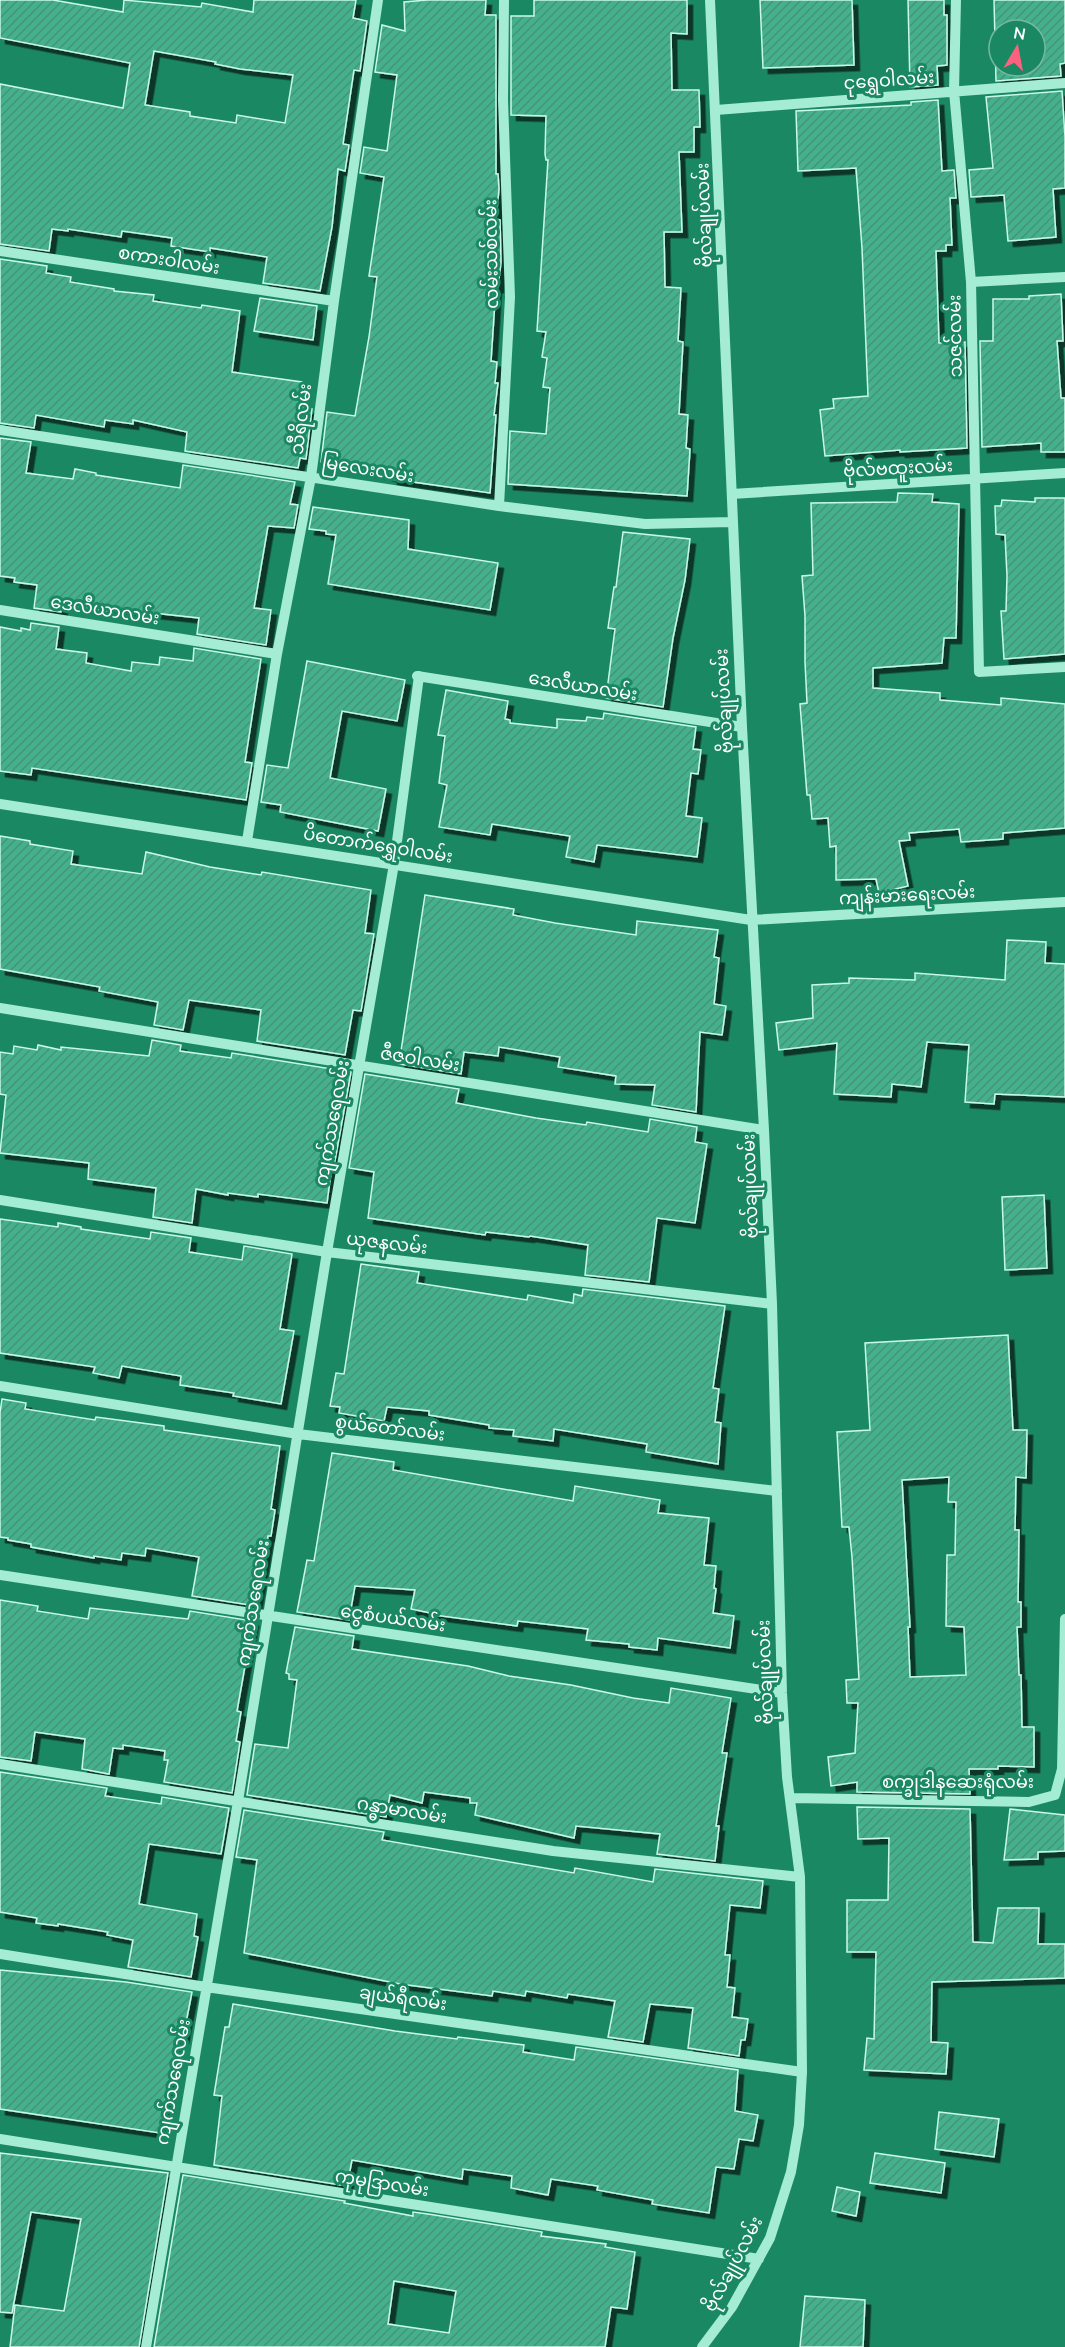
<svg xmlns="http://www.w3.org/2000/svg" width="1065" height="2347" font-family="'Nunito Sans','Noto Sans Myanmar',sans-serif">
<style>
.building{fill:url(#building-hatch);stroke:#c9f9e8;stroke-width:1.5;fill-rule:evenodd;filter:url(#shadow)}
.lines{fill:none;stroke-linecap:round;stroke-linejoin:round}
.minor{stroke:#a4ecd3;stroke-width:10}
.labels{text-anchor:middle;stroke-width:6;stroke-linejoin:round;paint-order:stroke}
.street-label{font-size:18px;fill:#fff;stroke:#1b8864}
</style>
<defs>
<pattern id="building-hatch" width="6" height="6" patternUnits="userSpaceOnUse" patternTransform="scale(1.5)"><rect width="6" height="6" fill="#44b18c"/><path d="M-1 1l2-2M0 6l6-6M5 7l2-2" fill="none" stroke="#469379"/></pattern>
<filter id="shadow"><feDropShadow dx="5.5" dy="5.5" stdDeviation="0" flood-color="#0009"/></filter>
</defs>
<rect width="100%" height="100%" fill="#1b8864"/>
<path class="building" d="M0,0H53L123,12L124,0L201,7L202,3L253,12L254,0H356L353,18L367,21L360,71L354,70L343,144L349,145L345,171L338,169L332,227L320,291L263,283L267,257L210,248V252L171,246L172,238L122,231L121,237L68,229V231L52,229L49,251L0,244V84L123,108L130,63L0,38ZM154,51L216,62L215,64L240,69L293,75L285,123L237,115L236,123L190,116V112L145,105Z
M427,0H486L485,15H496V174H498L499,189L496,219L500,220L501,262L498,287L496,286L491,361L497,362L495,383H498L494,415H496L490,493L392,479V476L321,462L327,412L355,416L369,337L377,277L369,276L384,177L360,173L364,147L387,151L397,75L375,72L382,25L405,31L404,2Z
M534,0H687V34L671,33L672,90H699L700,127H694V152H679L682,232H664L665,287L681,288L678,341L683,342L679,414L688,415L686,448L690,449L687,496L508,484L510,431L546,434L550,388L543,387L547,358L542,357L546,332L537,331L548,160H546L545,154L546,116L511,115V16H534Z
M760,0H852L854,65L763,68Z
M908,0H944V15H947V65L937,66L938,85L910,87Z
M994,0H1065V63L1060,64L1061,76L996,81ZM999,30H1035V66H999Z
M1062,91L1065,137V188L1053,189L1056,237L1008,241L1004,195L971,197L969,170L993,168L986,97Z
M938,100L942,171L954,170L956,198H950L952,245H946V251H936L939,343L965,342L967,448L900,452V450L825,456L820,410L834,408L833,399L868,396L862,248L856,168L798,171L796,111L911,105V102Z
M0,259L47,266L46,273L71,277L70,282L114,289V291L154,295L153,301L201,308L202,305L240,311L232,372L302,382L299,407L312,409L306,459L300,458L298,468L185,451L187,432L133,420V424L105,420L104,427L36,415L34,428L0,423Z
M1061,294L1063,341H1057L1061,398H1065V452H1041V443L982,447L980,341H993V299H1029V296Z
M260,298L317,306L313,340L254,331Z
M0,438L31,442L26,473L73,479L75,469L96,473V475L180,488L183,465L295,482L290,504L298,505L294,528L268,526L254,608L271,610L266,645L197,634L199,618L107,608V611L63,604L61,612L34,608L37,585L14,582L15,578L0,576Z
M898,493L933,494L932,502L959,504L956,638H944L942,663L873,668V688L940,693V700L1001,705V698L1065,704V828L1003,833V839L961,842L959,829L909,833L910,840L899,841L908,886L879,893L876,879L836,880V846L830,847L828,818L812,819L810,795H807L800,704L807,703L805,662V616L802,576L813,575L811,503L897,502Z
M1035,498H1065V654L1004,659L1001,611H1006L1007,576L1005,535L996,534L995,506H1001L1002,500L1035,502Z
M313,507L409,520L408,549L498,563L490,610L328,584L336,535L326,534V531L309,529Z
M623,532L690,539L685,580L673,638L663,707L606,698L615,629L608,628L614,587H616Z
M31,623L59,627L56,649L87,653L86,663L131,671L132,662L159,665L160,657L193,661L194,648L261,659L245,762L252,763L246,800L32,768L31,775L0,771V627L21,631V628L30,630Z
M307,661L405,680L397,721L342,711L330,778L386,789L378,831L280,812L281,805L261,802L267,765L288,768Z
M446,690L508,701L505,719L510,720V723L557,728V719L586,721L587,717L603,719L604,713L696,727L693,749L701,750L698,774L691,773L686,816L702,818L697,857L597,845L594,862L566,857L570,836L492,824L490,835L439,827L447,785L439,783L445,736L438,735Z
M0,836L30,841V844L73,851L71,864L142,874L146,852L210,867L261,875L262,872L371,890L365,933L374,934L361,1011L353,1010L345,1055L257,1041L261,1010L189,1000L183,1030L154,1025L158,1002L99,991L100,987L0,969Z
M425,895L514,909L513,915L555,923L636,935L637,921L718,930L714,957L719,958L714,1004L726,1006L722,1035L700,1032L696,1112L652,1105L655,1085L615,1084L616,1076L558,1067L560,1057L499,1047L498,1056L464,1052L461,1074L399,1064Z
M1007,940L1046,942L1045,963L1065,964V1097L995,1094L994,1104L965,1102L969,1045L927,1042L921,1087L892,1084L891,1097L834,1094L837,1043L779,1050L776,1023L813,1018L812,985L849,983V978L915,980V973L1005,980Z
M152,1040L181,1045L180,1051L231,1058L232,1053L351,1072L334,1166L332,1165L327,1203L258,1194V1197L228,1193V1195L196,1189L192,1223L153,1217L156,1188L88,1179L89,1163L0,1153L6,1095L0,1094V1052L13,1054L14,1046L37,1050L38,1045L61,1050V1047L149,1056Z
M365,1074L459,1089L456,1103L536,1118L586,1125L587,1122L648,1132L650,1119L697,1127L695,1142L707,1144L695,1223L657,1218L649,1282L585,1275L588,1245L530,1236L529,1237L486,1232L485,1235L368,1218L374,1172L349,1168Z
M1044,1195L1047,1268L1005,1270L1002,1197Z
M0,1219L58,1227V1223L81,1227V1229L150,1239L151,1232L191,1238L189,1252L242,1260L244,1246L292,1254L280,1329L294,1331L281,1404L233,1396L234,1393L180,1385L181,1376L122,1366L119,1378L93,1373L95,1367L0,1353Z
M361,1264L419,1272L417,1283L527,1300L528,1295L573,1303L574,1294L582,1296L583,1289L725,1306L713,1388L719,1389L715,1422L721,1423L718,1464L646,1452L647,1444L554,1429L553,1441L513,1436L514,1430L489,1428V1425L429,1415V1411L387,1407L384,1421L339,1413L340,1407L330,1406L336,1373L344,1374Z
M1008,1335L1013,1430H1027L1026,1478L1016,1477L1015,1530H1019L1018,1602H1021V1627H1017L1019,1675H1021L1022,1727H1034V1767L998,1766V1769H969L970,1794L857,1792V1782L831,1786L828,1757L855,1753L858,1703H847L846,1680L859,1679L852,1557L849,1527H842L837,1432L870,1430L865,1343ZM949,1477L948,1502H956L955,1555H947L946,1626L964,1627L966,1675L910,1677L908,1627H910L902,1480Z
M2,1399L26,1403L25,1409L95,1420L96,1417L164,1426V1430L280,1446L271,1509L275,1510L271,1536H268L256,1606L192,1596L199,1557L146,1548L145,1556L122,1553L121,1560L94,1556V1558L31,1547V1544L8,1540V1538L0,1537V1413Z
M332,1453L394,1462L393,1470L573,1501L575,1486L660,1500L658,1513L709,1518L704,1565L716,1566L714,1588L716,1589L713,1613L734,1616L730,1648L658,1638L657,1650L629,1647V1644L586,1640L588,1629L518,1621L517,1626L434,1615L435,1614L411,1609L415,1590L355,1586L349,1620L297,1612L307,1560L314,1561Z
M0,1600L38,1606L37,1611L88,1619L90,1608L188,1619L190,1611L253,1621L237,1711L241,1712L236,1741L240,1742L232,1793L164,1782L168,1760H164L165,1751L123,1745V1749L113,1748L109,1774L82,1769L85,1739L35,1732L31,1761L0,1757Z
M295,1627L354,1636L352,1649L468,1666L509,1676L571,1685L633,1698L669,1703L671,1688L731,1698L722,1753H727L716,1826H719L715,1861L657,1854L660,1834L576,1826L574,1838L475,1815L477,1803H470V1798L424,1792L422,1803L390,1795L386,1817L247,1795L255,1744L288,1748L297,1680L289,1679V1674L286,1673Z
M0,1772L107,1788L105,1796L161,1804L162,1797L229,1808L221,1854L149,1844L139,1904L197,1914L194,1936L198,1937L191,1977L128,1967L133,1940L107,1935L108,1932L58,1924V1926L36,1923L37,1918L0,1912Z
M857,1807L970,1809L973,1942L993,1943L998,1908H1039L1038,1944H1065V1978L932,1982L931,2042L948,2043L946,2074L864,2070L867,2038L874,2039L876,1952H847V1900H888L889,1838L858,1839Z
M1010,1809L1065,1815V1851L1038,1852V1859L1004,1860Z
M244,1810L384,1832L382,1840L574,1873L575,1868L653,1882L655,1869L763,1881L760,1908L730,1905L725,1955H730L727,1987L735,1988L732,2017L748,2019L745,2040H741L739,2056L688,2048L693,2008L650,2004L643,2042L608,2037L615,2001L568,1994L567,1998L526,1991L525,1996L493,1991L492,1996L400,1984L244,1953L257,1860L236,1857Z
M0,1970L126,1982L192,1992L183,2038H179L172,2084H168L160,2133L0,2109Z
M233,2004L395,2031L457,2039L458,2037L524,2045L523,2052L574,2060L576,2047L738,2070L735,2111L758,2115L753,2141L739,2139L734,2169L716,2167L709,2213L652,2204L653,2200L597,2190L598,2186L551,2179L548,2195L511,2188L512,2176L463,2169L462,2179L352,2160L347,2186L214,2165L222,2096L214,2095L225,2027H229Z
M939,2112L999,2119L994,2157L935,2149Z
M0,2153L168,2173L139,2347H10L15,2305L64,2311L81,2219L31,2212L12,2313L0,2312Z
M875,2153L945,2163L941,2193L870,2183Z
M183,2175L345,2201L344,2203L413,2216V2212L428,2214L542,2232L541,2236L606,2244L605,2247L635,2252L627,2309L611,2307L605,2347H154ZM394,2281L456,2291L449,2333L388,2324Z
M837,2187L860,2192L856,2216L832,2211Z
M805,2296L865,2300L863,2347H800Z"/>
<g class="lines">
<path class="minor" d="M956,0L954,91L971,282L979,672L1065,667
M716,110L1065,83
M0,251L334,301
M971,282L1065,277
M0,430L499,506L645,524L732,522
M732,494L1065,473
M499,506L510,297L503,100L504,0
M0,610L277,654
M417,676L742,727
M0,804L751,920L1065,902
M247,841L277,654L311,477L334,301L378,0
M0,1008L764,1130
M0,1200L327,1252L772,1304
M0,1386L298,1434L777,1491
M0,1575L782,1693
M0,1764L553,1851L800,1877
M791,1798L1029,1802L1055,1795L1062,1769L1065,1619
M0,1954L206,1987L802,2072
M0,2139L759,2259
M146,2347L238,1801L327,1252L394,864L419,676
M702,2347L732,2307L770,2238L791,2172L799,2125L802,2072L800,1877L787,1777L782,1693L772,1304L764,1130L742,727L710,0"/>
</g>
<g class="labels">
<g class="street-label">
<text transform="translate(889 80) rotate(-4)" y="6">ငုရွှေဝါလမ်း</text>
<text transform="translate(704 215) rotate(-92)" y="6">ဗိုလ်ချုပ်လမ်း</text>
<text transform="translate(491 254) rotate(-91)" y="6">လမ်းသစ်လမ်း</text>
<text transform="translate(169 260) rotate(9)" y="6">စကားဝါလမ်း</text>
<text transform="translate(955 336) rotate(-91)" y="6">သဇင်လမ်း</text>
<text transform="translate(301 419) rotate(-83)" y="6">သီရိလမ်း</text>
<text transform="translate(898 468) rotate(-3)" y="6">ဗိုလ်ဗထူးလမ်း</text>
<text transform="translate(368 469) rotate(9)" y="6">မြလေးလမ်း</text>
<text transform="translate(105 610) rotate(9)" y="6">ဒေလီယာလမ်း</text>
<text transform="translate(583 686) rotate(9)" y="6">ဒေလီယာလမ်း</text>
<text transform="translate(724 701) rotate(-93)" y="6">ဗိုလ်ချုပ်လမ်း</text>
<text transform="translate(378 845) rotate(9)" y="6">ပိတောက်ရွှေဝါလမ်း</text>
<text transform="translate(907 895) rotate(-3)" y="6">ကျန်းမားရေးလမ်း</text>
<text transform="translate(420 1059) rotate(9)" y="6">ဇီဇဝါလမ်း</text>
<text transform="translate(332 1123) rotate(-80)" y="6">ကျက်သရေလမ်း</text>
<text transform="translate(750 1186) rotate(-92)" y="6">ဗိုလ်ချုပ်လမ်း</text>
<text transform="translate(387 1243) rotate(7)" y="6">ယုဇနလမ်း</text>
<text transform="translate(390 1428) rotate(7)" y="6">စွယ်တော်လမ်း</text>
<text transform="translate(253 1603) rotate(-81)" y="6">ကျက်သရေလမ်း</text>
<text transform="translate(393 1618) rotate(8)" y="6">ငွေစံပယ်လမ်း</text>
<text transform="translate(765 1672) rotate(-92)" y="6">ဗိုလ်ချုပ်လမ်း</text>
<text x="958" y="1788">စက္ခုဒါနဆေးရုံလမ်း</text>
<text transform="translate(402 1810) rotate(9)" y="6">ဂန္ဓာမာလမ်း</text>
<text transform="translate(403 1998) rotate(8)" y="6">ချယ်ရီလမ်း</text>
<text transform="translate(173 2082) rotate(-80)" y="6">ကျက်သရေလမ်း</text>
<text transform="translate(382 2183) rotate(9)" y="6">ကုမုဒြာလမ်း</text>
<text transform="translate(733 2264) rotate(-62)" y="6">ဗိုလ်ချုပ်လမ်း</text>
</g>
</g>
<g transform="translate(1017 48) rotate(10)"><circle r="28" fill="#1b8864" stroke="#76b8a2" stroke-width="1.5"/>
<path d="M0-4.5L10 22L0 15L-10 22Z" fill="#fd617e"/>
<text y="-9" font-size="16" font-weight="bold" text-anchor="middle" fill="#ffffff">N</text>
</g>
</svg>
